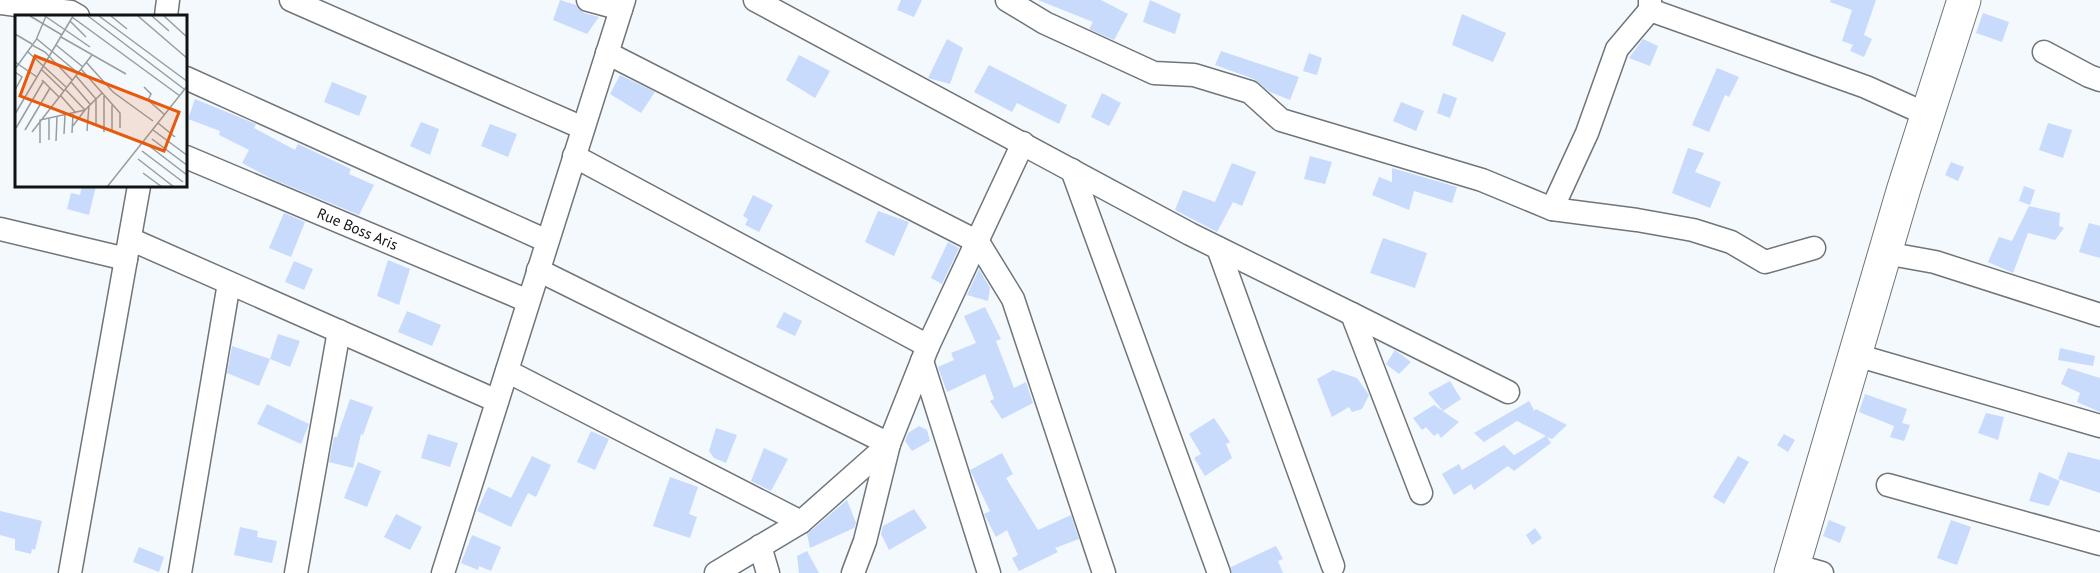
<svg xmlns="http://www.w3.org/2000/svg" width="2100" height="573" font-family="'PT Sans',sans-serif">
<style>
.building{fill:#c8dbfd}
.lines{fill:none;stroke-linecap:round;stroke-linejoin:round}
.minor-casing{stroke:#6f7578;stroke-width:25}
.highway-casing{stroke:#6f7578;stroke-width:35}
.minor{stroke:#fff;stroke-width:22}
.highway{stroke:#fff;stroke-width:33}
.labels{text-anchor:middle;stroke-width:6;stroke-linejoin:round;paint-order:stroke}
.street-label{font-size:15px;fill:#101213;stroke:#fff}
.inset-road{fill:none;stroke:#989d9f;stroke-width:1.5}
.view{fill:#e8590c;fill-opacity:0.15;stroke:#e8590c;stroke-width:3}
.inset-edge{fill:none;stroke:#101213;stroke-width:3}
</style>
<rect width="100%" height="100%" fill="#f3f9fc"/>
<path class="building" d="M560,0L576,5L584,13L599,17L587,34L553,20Z
M901,0H922L914,17L897,10Z
M1038,0H1101L1128,14L1114,40L1089,29L1093,22Z
M1150,0L1181,14L1175,34L1143,22Z
M1831,0H1876L1864,35L1872,39L1864,57L1850,51L1853,45L1842,41L1852,10L1830,2Z
M1983,13L2009,22L2002,42L1976,33Z
M1462,14L1506,33L1493,62L1452,45Z
M947,39L963,48L950,84L928,78Z
M1643,39L1658,46L1650,66L1629,58Z
M1221,51L1299,77L1290,100L1270,92L1254,79L1215,65Z
M1309,53L1322,58L1317,75L1303,71Z
M799,55L830,71L815,98L786,80Z
M989,65L1067,105L1059,124L1017,103L1012,112L974,92Z
M1717,68L1739,77L1729,97L1725,95L1709,132L1692,125Z
M620,75L655,92L641,113L610,94Z
M332,82L367,96L359,116L324,102Z
M1102,93L1121,103L1109,126L1091,117Z
M1443,93L1457,98L1450,118L1437,113Z
M195,99L256,124L254,128L295,150L298,144L351,169L349,174L374,185L359,215L270,178L242,163L249,150L219,135L220,131L188,119Z
M1401,102L1424,111L1416,131L1393,121Z
M421,122L439,129L430,155L410,146Z
M2048,123L2072,130L2063,158L2039,150Z
M490,124L517,134L508,157L481,146Z
M1688,148L1704,153L1695,172L1721,182L1710,208L1672,193Z
M1310,156L1332,162L1325,184L1304,179Z
M1951,162L1964,167L1958,181L1945,175Z
M1232,163L1256,172L1242,206L1233,202L1217,232L1175,210L1183,190L1215,202Z
M1392,168L1457,187L1452,203L1414,191L1409,210L1372,195L1379,177L1392,182Z
M82,186H96L89,215L67,209L71,193L80,195Z
M2024,186L2035,190L2030,205L2019,201Z
M753,195L773,205L759,232L745,225L748,219L743,216Z
M2029,206L2060,213L2059,226L2064,228L2055,240L2028,233L2013,273L1988,262L1999,237L2012,241Z
M878,211L909,222L894,256L865,242Z
M284,213L305,222L291,257L269,248Z
M2089,223L2100,226V258L2079,252Z
M1383,238L1427,253L1415,288L1370,273Z
M948,242L959,248L942,284L931,278Z
M388,260L410,269L399,305L377,296Z
M294,261L313,269L304,290L285,282Z
M979,269L990,288L988,301L967,295Z
M985,307L1001,339L996,341L1014,388L1026,382L1033,403L1002,419L990,401L994,399L985,374L947,392L938,367L954,360L951,353L976,343L964,316Z
M407,311L441,325L432,346L398,332Z
M784,312L802,321L795,336L776,327Z
M278,334L300,341L290,367L270,359Z
M232,346L270,359L259,386L227,373Z
M2060,348L2095,356L2093,366L2058,360Z
M1395,350L1411,362L1399,374L1386,364Z
M2068,368L2100,378V412L2077,402L2080,393L2061,384Z
M1333,370L1357,378L1369,395L1362,409L1352,412L1349,407L1332,417L1317,379Z
M1450,381L1461,399L1443,411L1428,393Z
M1865,394L1907,409L1902,423L1910,425L1904,441L1890,437L1894,426L1859,412Z
M350,399L373,407L363,435L361,434L353,468L329,462L334,437H337Z
M1529,401L1534,410L1532,412L1536,409L1567,425L1552,439L1547,437L1551,443L1514,471L1508,466L1474,490L1471,484L1454,495L1442,474L1459,464L1462,470L1504,445L1514,455L1546,436L1517,421L1484,442L1474,433Z
M267,404L309,424L301,444L257,424Z
M1434,405L1459,422L1441,438L1438,433L1434,436L1426,427L1422,430L1413,418Z
M1986,413L2004,417L1998,440L1978,433Z
M1214,418L1230,442L1226,444L1232,458L1205,476L1194,458L1201,454L1189,434Z
M919,426L927,430L930,441L912,451L905,441L908,433Z
M716,428L737,435L726,463L714,458L709,451Z
M591,431L609,439L595,470L577,462Z
M428,434L458,443L450,467L421,458Z
M1784,434L1795,440L1788,452L1777,445Z
M764,448L788,459L771,491L751,481Z
M2068,452L2100,460V493L2058,479Z
M1002,453L1013,474L1006,478L1038,530L1071,515L1079,539L1055,548L1058,552L1019,571L1012,558L1018,555L1007,530L996,537L984,514L990,511L970,470Z
M532,456L551,465L536,497L528,493L511,527L477,511L488,487L511,498Z
M1738,456L1749,462L1724,504L1713,497Z
M358,462L381,471L367,507L344,498Z
M2039,472L2060,481L2049,506L2029,501Z
M670,477L698,487L689,514L697,517L690,538L653,526Z
M847,500L856,523L854,528L810,548L807,534Z
M914,509L927,528L889,550L881,534L883,526Z
M0,511L42,521L35,550L32,549L31,554L15,550V539L0,535Z
M396,514L422,527L410,550L384,537Z
M1829,520L1846,527L1840,543L1823,536Z
M1951,520L1971,527L1957,565L1937,558Z
M240,527L258,531L257,537L277,541L272,563L234,555Z
M1535,528L1542,538L1532,545L1526,535Z
M472,535L501,547L491,571L479,566L478,570L461,563Z
M1276,546L1283,559L1278,561L1283,573H1232L1231,567Z
M139,547L164,557L159,572L133,562Z
M807,551L819,573H799L797,556Z"/>
<g class="lines">
<defs>
<g id="minor">
<path d="M291,0L583,128"/>
<path d="M588,0L621,9"/>
<path d="M755,0L1190,234L1352,314L1421,493"/>
<path d="M1007,0L1045,23L1154,73L1194,75L1250,92L1281,120L1482,180L1552,209L1637,220L1693,230L1731,242L1765,262L1814,248"/>
<path d="M1650,0V10L1866,87L1928,115"/>
<path d="M0,3L71,12L78,16"/>
<path d="M166,16L168,0"/>
<path d="M2044,52L2089,76L2100,80"/>
<path d="M607,53L978,242L1013,299L1104,573"/>
<path d="M186,78L547,241"/>
<path d="M574,156L928,346"/>
<path id="s1" d="M186,157L528,301"/>
<path d="M1072,170L1219,573"/>
<path d="M1552,209L1587,133L1617,49L1650,10"/>
<path d="M0,229L126,259"/>
<path d="M130,239L497,401"/>
<path d="M1218,248L1333,566"/>
<path d="M1885,253L1935,262L2100,315"/>
<path d="M538,270L889,444L865,541L853,573"/>
<path d="M1352,314L1508,392"/>
<path d="M1856,355L2100,426"/>
<path d="M922,361L989,573"/>
<path d="M507,371L801,522"/>
<path d="M1888,485L2100,544"/>
<path d="M760,546L768,573"/>
<path d="M1794,565L1822,573"/>
<path d="M70,573L139,186"/>
<path d="M180,573L229,283"/>
<path d="M296,573L339,331"/>
<path d="M443,573L624,0"/>
<path d="M716,573L801,522L889,444L928,346L1023,143"/>
</g>
<path id="highway" d="M1791,573L1904,188L1964,0"/>
</defs>
<use href="#minor" class="minor-casing"/>
<use href="#highway" class="highway-casing"/>
<use href="#minor" class="minor"/>
<use href="#highway" class="highway"/>
</g>
<g class="labels">
<g class="street-label">
<text dy="5" stroke="none"><textPath href="#s1" startOffset="186">Rue Boss Aris</textPath></text>
</g>
</g>
<g transform="translate(15 15)">
<rect width="172" height="172" fill="#f3f9fc"/>
<path class="inset-road" d="M15,1L47,20M30,1L75,32M73,1L169,74M84,1L173,67M96,1L112,14M123,1L173,44M137,1L154,16M149,1L173,23M57,2L165,81M55,6L71,22M0,19L17,29M46,22L111,59M22,24L63,58M17,30L30,37L57,65M41,30L68,52M12,36L51,72M0,47L22,62M71,47L98,77L138,106M0,54L21,25L31,1M66,54L105,98V113M27,55L49,76M0,57L7,62L0,75M61,61L81,84V111M27,65L44,82M56,67L75,89M129,72L136,79L133,85L150,100M50,74L70,95L57,112M45,80L61,98M0,99L58,1M143,108L160,122M1,113L28,67M10,115L35,73M97,115V90M138,115L173,141M72,116L74,90M17,117L77,40M89,117V81M57,118L58,99M49,119L50,100M137,124L173,151M34,125V103M41,126L42,102M129,127L172,160M25,128V105L70,95L87,78M127,136L168,167M123,144L159,172M128,158L147,172M92,172L173,70"/>
<path class="view" d="M20,41L164,97L149,136L5,81Z"/>
<rect width="172" height="172" class="inset-edge"/>
</g>
</svg>
